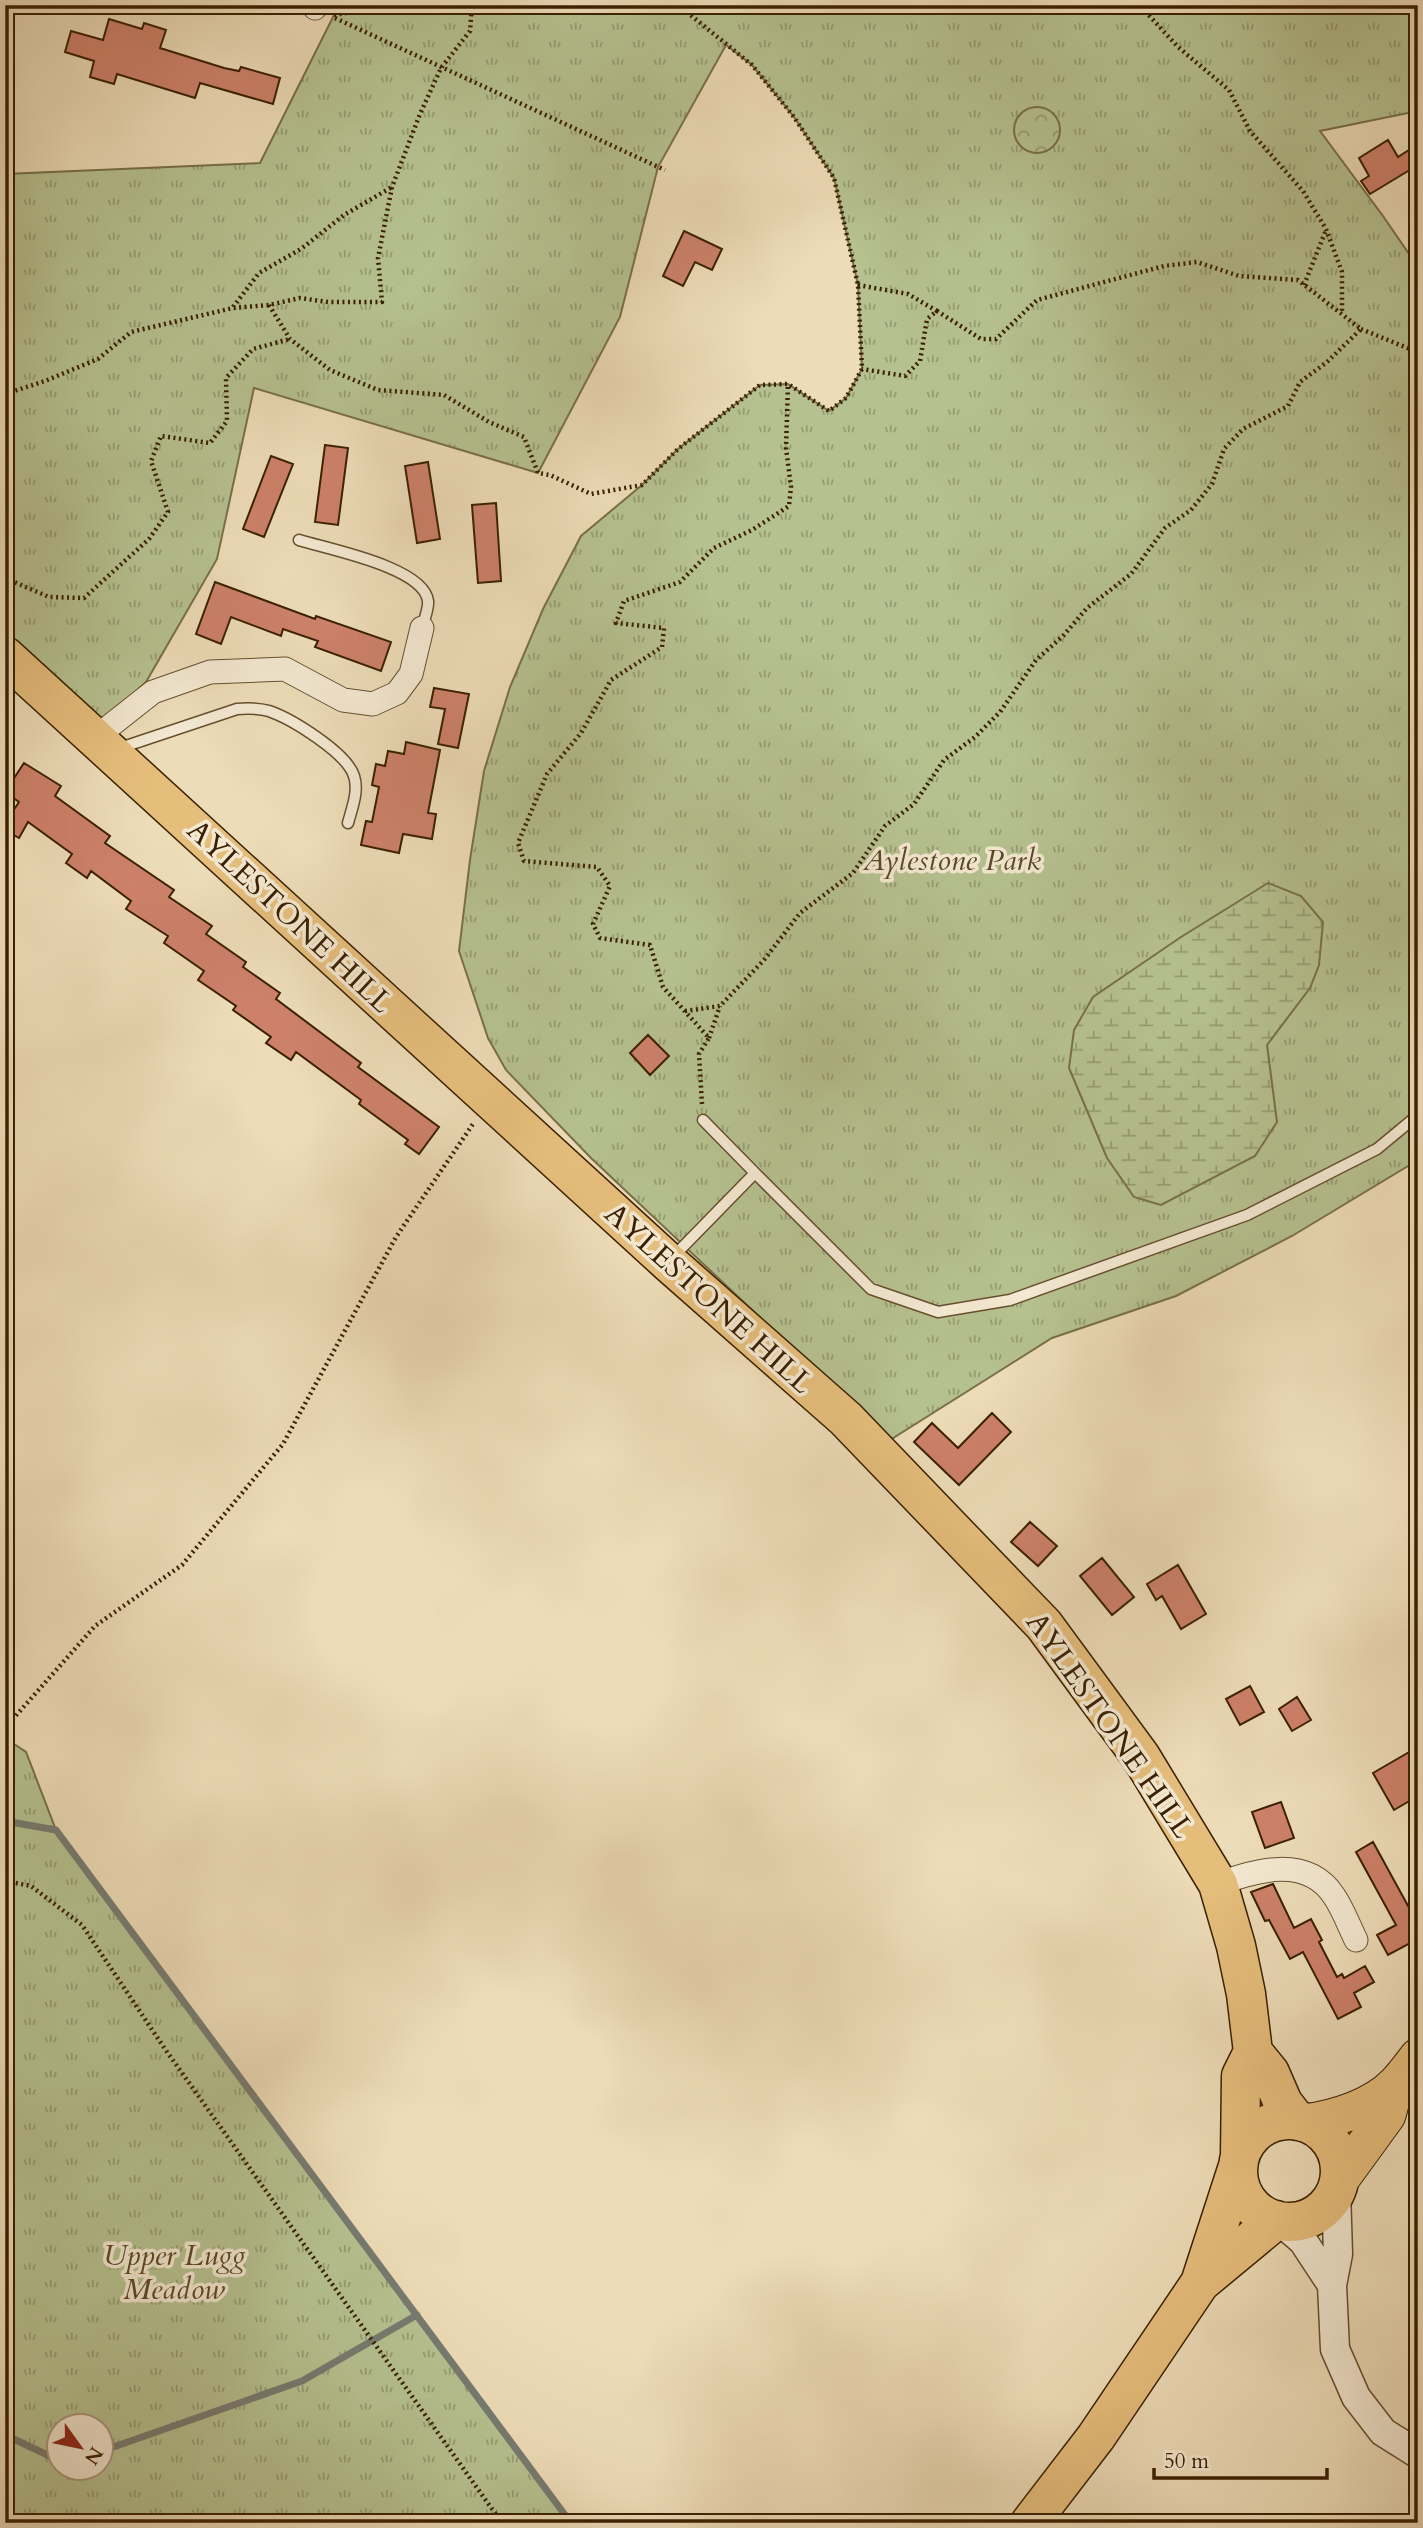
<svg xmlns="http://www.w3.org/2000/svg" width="1423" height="2528" font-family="Cardo,serif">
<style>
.grass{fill:url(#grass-tufts);stroke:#787048;stroke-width:2;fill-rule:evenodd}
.forest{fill:url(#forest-crowns);stroke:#787048;stroke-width:2}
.wetland{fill:url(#wetland-marsh);stroke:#787048;stroke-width:2}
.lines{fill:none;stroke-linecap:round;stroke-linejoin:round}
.stream{stroke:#777b71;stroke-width:7}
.building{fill:#cd816a;stroke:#3a2001;stroke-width:2}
.service-casing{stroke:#674f2f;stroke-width:13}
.minor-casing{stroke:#674f2f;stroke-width:25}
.tertiary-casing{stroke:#674f2f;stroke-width:31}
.primary-casing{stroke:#3a2001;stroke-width:39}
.trunk-casing{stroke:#3a2001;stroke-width:41}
.path{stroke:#3a2001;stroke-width:4.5;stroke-dasharray:2 3.5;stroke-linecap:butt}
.service{stroke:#f3e8d1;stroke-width:10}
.minor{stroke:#f3e8d1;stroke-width:23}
.tertiary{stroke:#f3e8d1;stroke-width:28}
.primary{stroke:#e6be7c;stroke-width:37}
.trunk{stroke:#e6be7c;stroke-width:38}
.labels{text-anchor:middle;stroke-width:7;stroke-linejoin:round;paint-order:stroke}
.park-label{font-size:30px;font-style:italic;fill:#594825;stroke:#f3e8d1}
.street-label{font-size:30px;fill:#3a2001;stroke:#f3e8d1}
</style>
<defs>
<pattern id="grass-tufts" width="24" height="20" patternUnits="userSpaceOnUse" patternTransform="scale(1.75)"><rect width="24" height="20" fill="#b6c190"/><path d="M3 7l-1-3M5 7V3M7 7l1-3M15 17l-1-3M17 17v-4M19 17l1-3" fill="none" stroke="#959c73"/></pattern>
<pattern id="forest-crowns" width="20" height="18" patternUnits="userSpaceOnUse" patternTransform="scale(1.75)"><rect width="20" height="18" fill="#b6c190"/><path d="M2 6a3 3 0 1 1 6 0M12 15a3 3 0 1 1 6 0" fill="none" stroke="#959c73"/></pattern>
<pattern id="wetland-marsh" width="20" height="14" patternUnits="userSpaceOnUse" patternTransform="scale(1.75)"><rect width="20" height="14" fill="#b6c190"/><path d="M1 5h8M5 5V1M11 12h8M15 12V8" fill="none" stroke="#959c73"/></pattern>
</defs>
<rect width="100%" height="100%" fill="#eddcb8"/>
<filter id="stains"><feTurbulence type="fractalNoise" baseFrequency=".00286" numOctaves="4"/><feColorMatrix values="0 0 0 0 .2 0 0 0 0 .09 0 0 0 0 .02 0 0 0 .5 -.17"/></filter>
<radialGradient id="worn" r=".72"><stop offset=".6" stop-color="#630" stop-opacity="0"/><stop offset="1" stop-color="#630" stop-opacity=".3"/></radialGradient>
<path class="grass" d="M339,5H1418V111L1320,131L1383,216L1418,267V1160L1292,1236L1176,1296L1052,1338L890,1440L591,1158L506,1070L488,1038L459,951L470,860L484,771L510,687L543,609L581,536L642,485L678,449L760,385L788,384L829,411L846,398L862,369L858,285L834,178L794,117L752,65L726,45L658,167L620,317L538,473L254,388L217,559L146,682L101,723L5,638V174L260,163Z
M5,1738L26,1752L56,1830L571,2523H5ZM102,2426V2468H60V2426Z"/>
<path class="forest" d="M1014 130a23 23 0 1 1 46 0a23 23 0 1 1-46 0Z"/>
<path class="wetland" d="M1268,883L1301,896L1323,922L1319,965L1310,988L1267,1045L1277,1122L1255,1156L1161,1205L1134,1197L1107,1158L1069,1068L1074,1030L1093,997L1181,937Z"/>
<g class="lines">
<path class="stream" d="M5,1821L56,1830L571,2523
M5,2435L54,2458L60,2457
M102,2451L302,2381L417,2315"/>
</g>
<path class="building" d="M109,19L142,29L144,23L166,30L160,48L224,68L239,71L241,67L280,78L273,104L200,83L195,98L117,74L114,84L90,77L94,61L65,52L71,31L103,40Z
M1388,140L1398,157L1418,144V165L1370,194L1361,181L1369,176L1359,158Z
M684,231L722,249L712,270L695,262L683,286L663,276Z
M325,445L348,448L338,525L315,522Z
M271,456L293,464L264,537L243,529Z
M428,462L440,539L417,543L405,466Z
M496,503L501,581L478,583L472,505Z
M215,582L315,619L316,616L391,642L381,671L315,647L318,641L283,629L281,636L231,617L221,644L196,634Z
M434,688L469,694L458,748L438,744L445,709L430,707Z
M406,742L440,750L428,813L436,814L432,839L403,834L399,853L361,845L366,821L372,822L379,787L372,785L376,764L385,766L388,751L404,754Z
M24,763L61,786L55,796L110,836L105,843L174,890L169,897L212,926L206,934L246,962L243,967L280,993L276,999L361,1063L358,1067L439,1127L419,1154L405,1144L408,1140L359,1104L361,1100L296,1052L291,1060L266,1043L271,1037L233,1010L236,1006L198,980L204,971L164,943L168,936L126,909L131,901L91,871L87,878L66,863L72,854L28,822L19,838L5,830V823L19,802L5,792Z
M648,1035L669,1056L650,1075L630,1053Z
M992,1413L1011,1432L959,1485L914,1442L932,1423L958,1448Z
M1030,1522L1057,1546L1038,1566L1011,1542Z
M1102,1558L1134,1597L1112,1615L1080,1576Z
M1178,1565L1206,1614L1181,1629L1162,1596L1156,1600L1147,1584Z
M1250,1686L1264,1712L1240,1725L1226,1699Z
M1297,1697L1311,1720L1292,1731L1279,1709Z
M1418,1747V1796L1394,1810L1373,1773Z
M1281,1802L1294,1838L1265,1848L1252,1812Z
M1373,1842L1418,1924V1939L1388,1955L1377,1935L1396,1925L1356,1852Z
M1273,1884L1294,1928L1311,1919L1322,1940L1319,1942L1337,1977L1342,1974L1344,1978L1365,1966L1374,1982L1354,1993L1361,2007L1338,2019L1303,1952L1290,1959L1269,1920L1265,1921L1251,1892Z"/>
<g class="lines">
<defs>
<path id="service" d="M126,5V7
M299,540C327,549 424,567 428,601C429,608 424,620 422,628
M117,749L237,709C249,708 258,708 269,711C292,719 347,753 354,776C359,791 352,808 348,823
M703,1120L755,1173
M672,1258L755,1173L871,1289L938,1312L1010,1300L1247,1215L1377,1149L1418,1115"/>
<path id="minor" d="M315,8V5
M96,737L153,692L210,672L285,669L343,700L373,704L397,693L411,674L422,628
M1218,1884C1256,1870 1307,1855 1334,1896C1343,1909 1349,1926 1356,1940"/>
<path id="tertiary" d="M1336,2190L1338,2254L1332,2285L1335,2349L1356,2397L1383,2432L1418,2454
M1281,2222L1303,2241L1332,2285"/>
<path id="primary" d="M1304,2123C1335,2119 1374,2107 1396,2084C1404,2076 1411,2066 1418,2057
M1339,2181L1387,2115L1395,2085"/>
<path id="trunk" d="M5,656L668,1262L846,1419L1044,1625L1141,1757L1218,1884L1236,1946L1246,1994L1253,2052L1270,2073L1283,2103L1297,2121
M1238 2171a51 51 0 1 1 102 0a51 51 0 1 1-102 0Z
M1240,2157L1241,2076L1253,2052
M1200,2283L1276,2220
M1030,2523L1096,2437L1200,2283L1238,2166"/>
</defs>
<use href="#service" class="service-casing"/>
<use href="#minor" class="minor-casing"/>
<use href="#tertiary" class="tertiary-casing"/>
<use href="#primary" class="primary-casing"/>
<use href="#trunk" class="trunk-casing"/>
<path class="path" d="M1136,5L1145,11L1178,47L1229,90L1250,131L1303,191L1326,229L1342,272V313
M334,15L393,5
M335,18L665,170
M858,285L908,294L937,311
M1304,285L1326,230
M269,305L290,339L330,370L378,390L444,395L489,422L524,437L538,473L550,475L591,494L642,485L678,449L760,385L788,384L829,411L846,398L862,369L858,285L834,178L794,117L752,65L678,5
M233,307L259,273L301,249L344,215L392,187
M1361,329L1410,349H1418
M5,394L45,381L98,359L131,332L233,308L269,305L300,298L328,302H382L378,258L392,187L420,114L441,68L470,31L472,5
M5,578L49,597L84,598L149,539L168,512L151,461L161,436L210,443L227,421L226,378L253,349L290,339
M685,1011L720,1006L764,960L800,913L853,873L885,826L914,804L944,760L975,737L1000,712L1036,660L1063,636L1087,608L1131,574L1165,528L1191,510L1212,484L1224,449L1243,429L1288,406L1300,382L1327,362L1361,329L1298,280L1239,276L1197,262L1164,266L1037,300L996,339H981L937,311L927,319L920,361L905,376L862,369
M709,1038L720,1006
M702,1104L699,1054L709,1038L663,987L650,945L600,938L593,924L610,886L597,867L524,861L518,843L547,774L581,733L611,680L662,647L664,628L616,623L624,601L680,582L714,548L752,530L789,506L791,487L786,448L788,384
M5,1728L95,1626L182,1565L283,1444L396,1237L473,1124
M5,1881L31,1886L82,1925L165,2049L502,2523"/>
<use href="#service" class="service"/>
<use href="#minor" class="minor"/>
<use href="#tertiary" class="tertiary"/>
<use href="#primary" class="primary"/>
<use href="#trunk" class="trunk"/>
</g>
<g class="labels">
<g class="park-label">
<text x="952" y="870">Aylestone Park</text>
<text x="174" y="2265">Upper Lugg<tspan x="174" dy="34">Meadow</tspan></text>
</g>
<g class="street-label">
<text transform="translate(290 916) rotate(43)" y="10">AYLESTONE HILL</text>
<text transform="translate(709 1298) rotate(42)" y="10">AYLESTONE HILL</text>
<text transform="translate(1110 1725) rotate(55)" y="10">AYLESTONE HILL</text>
</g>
</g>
<rect width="1423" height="2528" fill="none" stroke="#eddcb8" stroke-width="28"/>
<rect x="7" y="7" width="1409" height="2514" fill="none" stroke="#3a2001" stroke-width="3.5"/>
<rect x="14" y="14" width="1395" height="2500" fill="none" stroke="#3a2001" stroke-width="2"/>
<g transform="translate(80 2447) rotate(123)"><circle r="33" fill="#f3e8d1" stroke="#a9987e" stroke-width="2"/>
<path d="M0-5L12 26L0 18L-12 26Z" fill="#8f2418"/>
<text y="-10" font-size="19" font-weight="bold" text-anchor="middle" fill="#3a2001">N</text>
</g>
<path d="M1154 2468v10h173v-10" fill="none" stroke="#3a2001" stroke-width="3.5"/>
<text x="1164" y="2468" font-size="21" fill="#3a2001" stroke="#f3e8d1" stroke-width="5" paint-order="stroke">50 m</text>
<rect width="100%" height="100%" filter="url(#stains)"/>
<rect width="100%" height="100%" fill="url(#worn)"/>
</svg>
